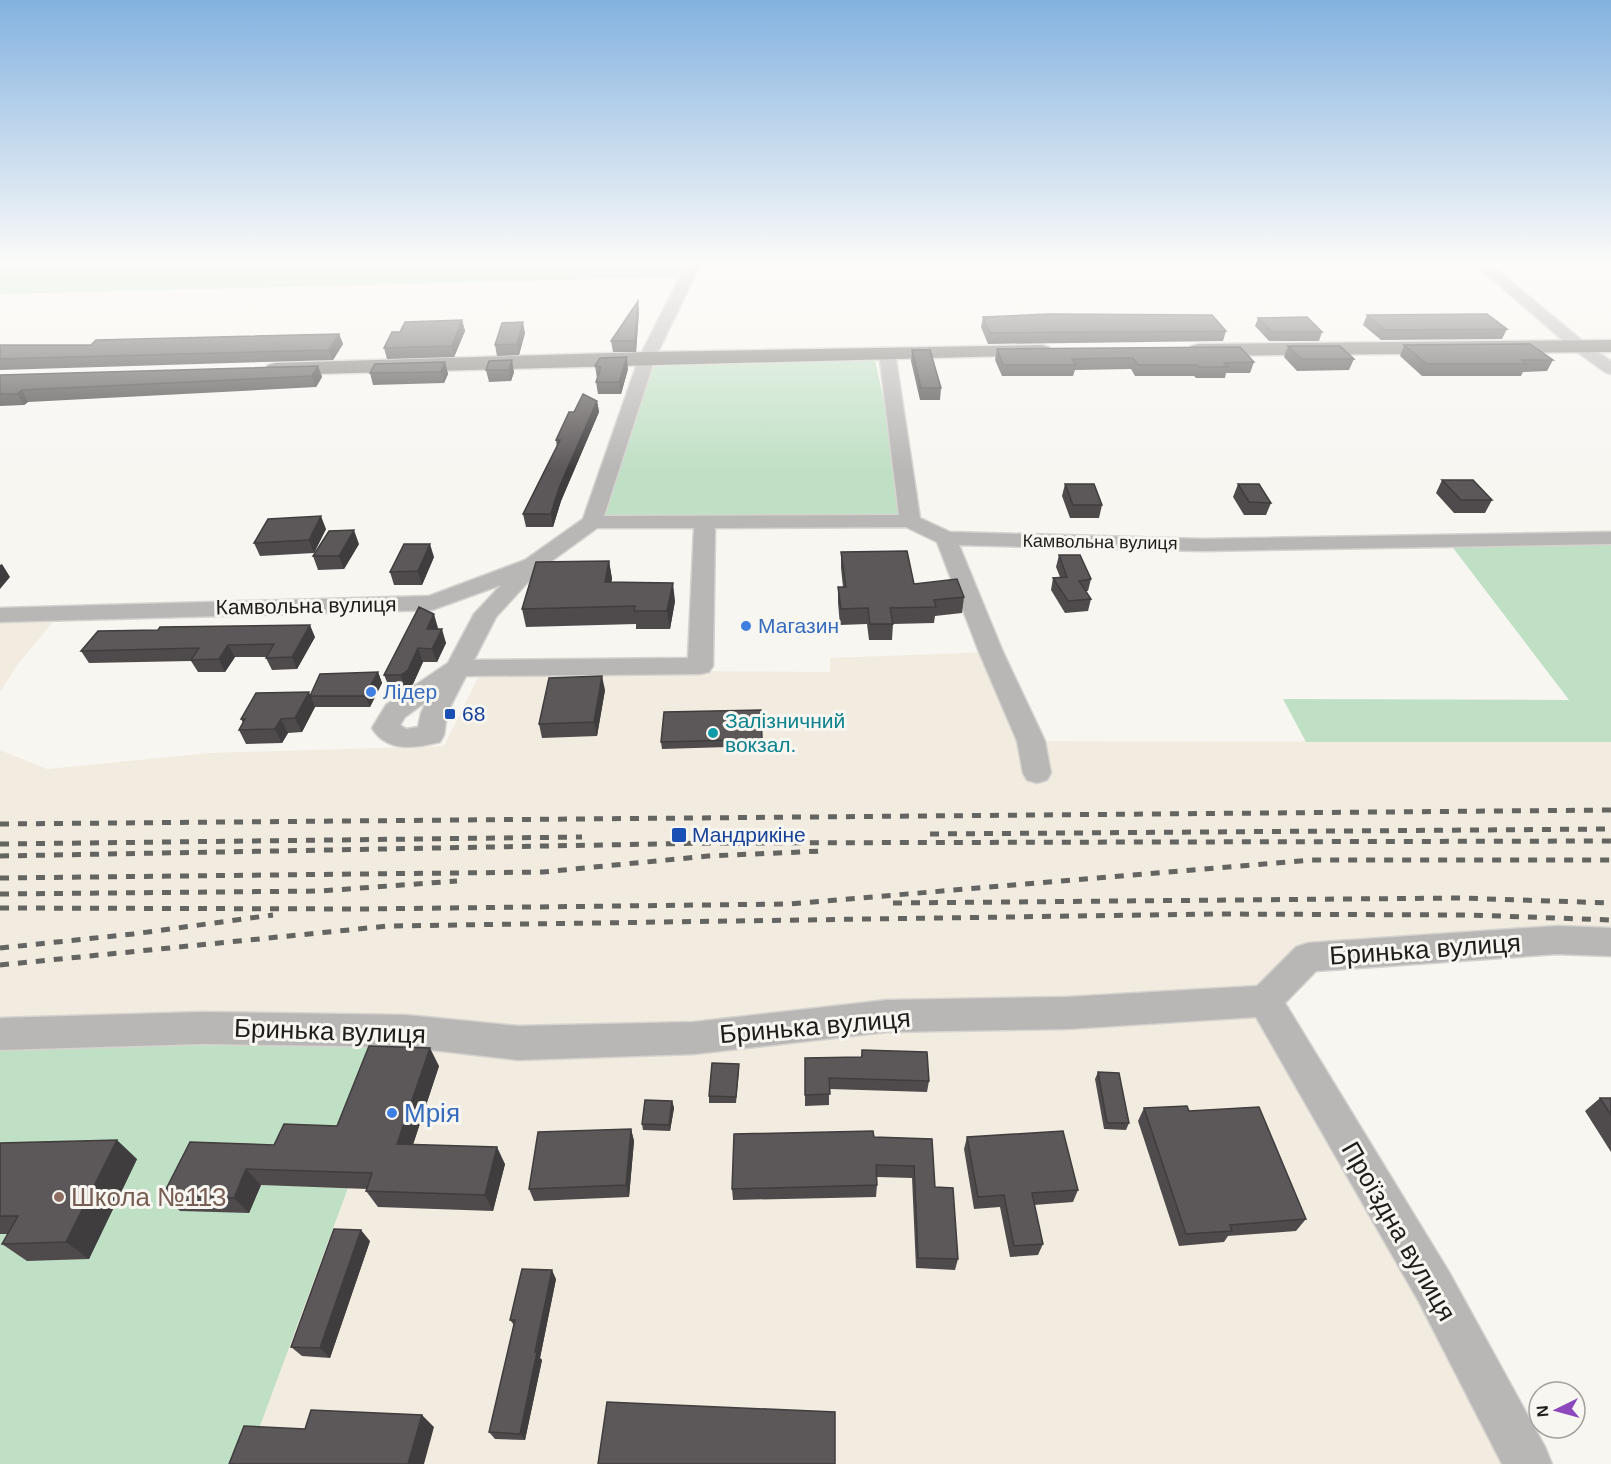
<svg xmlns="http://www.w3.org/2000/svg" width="1611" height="1464" font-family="Helvetica,sans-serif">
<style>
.built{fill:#f2ece0}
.green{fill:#c0e0c5}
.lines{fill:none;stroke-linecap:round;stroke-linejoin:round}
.minor-casing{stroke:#d5d3cf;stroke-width:3}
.major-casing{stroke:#d5d3cf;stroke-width:3}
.minor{fill:#b9b7b5;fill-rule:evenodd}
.major{fill:#86837f;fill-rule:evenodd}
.rail{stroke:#646461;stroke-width:5;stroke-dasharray:9 9;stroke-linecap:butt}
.wall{fill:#4f4b4c}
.shaded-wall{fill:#403d3e}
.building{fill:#5c5758;stroke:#403d3e;stroke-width:1.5}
.shop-dot{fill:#3f7fe0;stroke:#f8f6f1;stroke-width:2}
.transit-dot{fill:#1a4fb4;stroke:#f8f6f1;stroke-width:2}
.culture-dot{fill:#0f9aa8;stroke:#f8f6f1;stroke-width:2}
.education-dot{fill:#8d6e63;stroke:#f8f6f1;stroke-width:2}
.labels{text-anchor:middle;stroke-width:6;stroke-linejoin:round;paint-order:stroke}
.far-street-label{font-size:18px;fill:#1e1e1c;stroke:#f8f6f1}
.street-label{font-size:21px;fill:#1e1e1c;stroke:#f8f6f1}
.shop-label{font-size:21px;fill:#366cbe;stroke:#f8f6f1;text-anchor:start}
.transit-label{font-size:21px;fill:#164399;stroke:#f8f6f1;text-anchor:start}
.culture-label{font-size:21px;fill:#0d838f;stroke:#f8f6f1;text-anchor:start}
.near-street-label{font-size:26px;fill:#1e1e1c;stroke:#f8f6f1}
.near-shop-label{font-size:26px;fill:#366cbe;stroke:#f8f6f1;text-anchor:start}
.near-education-label{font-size:26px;fill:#785e54;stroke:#f8f6f1;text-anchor:start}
</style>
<rect width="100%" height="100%" fill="#f8f6f1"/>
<path class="built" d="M61,612L18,664L0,692V615Z
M991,652L1031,741L1611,742V942L1308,957L1265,1001L1528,1464H246L0,1034V750L47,769L210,753L444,746L482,670L830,672V658Z"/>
<path class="green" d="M0,265H693L688,277L0,294Z
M860,358L875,360L910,521L592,522L653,364Z
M1611,538V742H1306L1283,699L1569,700L1447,540Z
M406,1031L246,1464H0V1034Z"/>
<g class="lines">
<defs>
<path id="minor" d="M686,265H700L655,358L604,516L899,515L879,353L887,348L895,353L920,518L950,532L1203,539L1611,532V544L1203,551L959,545L1003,652L1045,741L1051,773L1047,780L1037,783L1027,780L1023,773L1017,741L979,652L937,542L906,527L715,528L713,666L709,672L700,674L466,676L447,713L444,735L440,742C415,748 387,753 372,728L386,705L448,663L474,614L501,585L432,610L0,622V608L429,596L525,560L583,519L639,358ZM597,528H694L688,658L474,660L496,617L539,570ZM427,701L421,713L418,727L406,729L400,725L405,717Z
M1476,265H1491L1585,343L1611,361V374L1605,372L1573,349Z
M1557,926L1611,928V956L1557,954L1316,971L1285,1003L1449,1272L1545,1447L1552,1464H1502L1419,1302L1256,1017L1067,1029L887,1032L694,1054L518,1060L406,1047L202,1044L0,1050V1018L202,1012L406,1015L518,1026L694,1022L887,1000L1067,997L1257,986L1296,947L1308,943Z"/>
<path id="major" d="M1611,340V352L1198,356L1191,354L1188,350L1191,346L1198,344Z
M1042,345L1049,347L1052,351L1049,355L275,375L268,373L265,369L268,365L275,363L647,352Z"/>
</defs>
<use href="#minor" class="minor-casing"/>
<use href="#major" class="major-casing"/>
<use href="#minor" class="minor"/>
<use href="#major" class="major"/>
<path class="rail" d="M0,824L1611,810
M930,834L1611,829
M0,844L582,837
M0,856L710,843L1611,841
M0,878L543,872L708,856L823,851
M0,894L320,891L457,881
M893,903L1460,898L1611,903
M0,908L362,909L788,904L1312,860H1611
M0,948L133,934L273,915
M0,965L388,926L1213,914L1470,915L1611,920"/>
</g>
<path class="wall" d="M639,311L636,352H613L611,341Z
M1367,315L1507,329L1502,339L1381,340L1363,325Z
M983,317L1226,331L1223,341L988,344L981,327Z
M1258,318L1322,332L1319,341H1269L1255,326Z
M462,320L465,331L454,357L387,359L384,348L400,332Z
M525,333L519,355L497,356L495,345Z
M339,334L343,344L333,360L0,370V345H91Z
M1404,345L1553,360L1547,371L1523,372L1521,376H1422L1400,356Z
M1288,346L1354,359L1349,370L1297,371L1284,357Z
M997,349L1254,362L1250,373H1226L1225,378H1196L1194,376H1135L1131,369L1075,370L1073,376H1002L995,360Z
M912,350L941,388L940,400H920L911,361Z
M489,361L514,372L511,381L489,382L486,370Z
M445,362L448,374L444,383L373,385L370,373Z
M318,366L322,377L316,387L28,402L24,405L0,406V375Z
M595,366L628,369L621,394H598L596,382L598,378H597Z
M597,401L599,412L561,501L553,527H526L523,514L557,447L556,440L574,412Z
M1442,480L1492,500L1485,513H1454L1436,493Z
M1065,484L1102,505L1099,518H1070L1062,496Z
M1238,484L1271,503L1266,515H1244L1233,497Z
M326,529L314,553L260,556L254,543Z
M359,544L344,569L318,570L313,556Z
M841,552L914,584L964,597L962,613L935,616L934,623L893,624L892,640H869L867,624L840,625L838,603V587H843L841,568Z
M1059,555L1091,579L1088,591H1086L1091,599L1088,611L1065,613L1051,590L1053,578L1060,577L1056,567Z
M434,557L422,585H394L390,572Z
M609,561L612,579L611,582L675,601L670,629H636V624L526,627L522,609Z
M438,628V629L446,643L437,662H423L413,684L406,689H390L384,675Z
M315,637L297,669L272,670L266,658L267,657H235L225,672H198L191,661L89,663L81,651Z
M378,672L382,683L370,707H315L302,732L288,733L282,743L246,744L239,730L243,723L241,719Z
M605,690L597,736L542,738L539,724Z
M761,710L762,746L662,749L661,742Z
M862,1050L929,1081L927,1092L829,1089V1105L805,1106V1058L861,1057Z
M439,1066L413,1144L505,1164L493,1211L378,1207L366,1191L367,1189L261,1185L249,1213L180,1211L163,1195L274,1145L337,1126Z
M739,1070L736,1103H709V1096Z
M1098,1072L1129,1123L1126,1130L1104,1129L1095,1079Z
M1600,1098H1611V1152L1585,1111Z
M672,1101L674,1108L670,1131L643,1130L642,1124Z
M1144,1108L1189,1111L1306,1219L1296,1231L1228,1236L1224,1242L1179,1246L1138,1121Z
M631,1129L634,1141L629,1197L534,1201L529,1189Z
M874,1137L932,1139L935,1187L958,1259L955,1270L916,1268L912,1178L877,1177V1185L876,1197L733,1200L732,1189Z
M967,1137L1078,1190L1073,1202L1034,1205L1043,1244L1038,1255L1010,1257L1000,1207L974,1209L964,1149Z
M0,1143L137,1159L89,1259L27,1261L2,1244L8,1234H0Z
M370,1241L330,1358L302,1356L291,1347Z
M556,1279L540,1358L542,1360L525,1440L495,1439L489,1432L514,1325L510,1320Z"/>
<path class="shaded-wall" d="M638,301L639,311L636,352L635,341Z
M462,320L465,331L454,357L452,346Z
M523,322L525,333L519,355L517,344Z
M339,334L343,344L333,360L329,350Z
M627,357L628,369L621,394L619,382Z
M512,360L514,372L511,381L509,370Z
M445,362L448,374L444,383L441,372Z
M318,366L322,377L316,387L312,376Z
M22,390L28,402L24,405L17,394Z
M597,401L599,412L561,501L553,527L551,514L559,488Z
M321,516L326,529L314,553L309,540Z
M354,530L359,544L344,569L339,556Z
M430,544L434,557L422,585L418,571Z
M609,561L612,579L608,600L605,582Z
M2,564L10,577L0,589V565Z
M673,583L675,601L670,629L667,611Z
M434,614L438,628L432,642L427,629Z
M310,625L315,637L297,669L292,657Z
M442,629L446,643L437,662L432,649Z
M228,645L235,657L225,672L219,659Z
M418,648L423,662L413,684L406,689L401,675Z
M378,672L382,683L370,707L365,696Z
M602,676L605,690L597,736L594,722Z
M309,692L315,707L302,732L295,718Z
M281,719L288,733L282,743L275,729Z
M430,1048L439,1066L408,1160L397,1144Z
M672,1101L674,1108L670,1131L669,1125Z
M631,1129L634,1141L629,1197L626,1185Z
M117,1140L137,1159L89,1259L66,1242Z
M497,1147L505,1164L493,1211L485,1195Z
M246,1169L261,1185L249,1213L234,1198Z
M361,1230L370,1241L330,1358L320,1348Z
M552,1270L556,1279L540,1358L542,1360L525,1440L520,1434Z
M422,1415L434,1427L424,1464H408Z"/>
<path class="building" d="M638,301L635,341H611Z
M1048,314L1212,315L1226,331L990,333L983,317Z
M1487,314L1507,329L1385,330L1367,315Z
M1307,317L1322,332H1272L1258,318Z
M462,320L452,346L384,348L392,332H400L405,322Z
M523,322L517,344L495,345L502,323Z
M339,334L329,350L0,359V345H91L96,340Z
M1530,344L1553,360H1522L1527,364H1427L1404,345Z
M1288,346H1340L1354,359H1301Z
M1240,347L1254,362L1224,363L1228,367H1199L1197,365H1138L1133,358L1072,359L1076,365H1003L997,349Z
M912,350H930L941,388H921Z
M627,357L619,382H596L601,367L595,366L600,358Z
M512,360L509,370H486L489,361Z
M445,362L441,372L370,373L375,364Z
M318,366L312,376L22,390L17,394H0V375Z
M583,394L597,401L559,488L551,514H523L560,440H556L569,412H574Z
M1442,480H1473L1492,500H1461Z
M1065,484H1094L1102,505H1073Z
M1238,484H1259L1271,503L1249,502Z
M321,516L309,540L254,543L268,519Z
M354,530L339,556H313L329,531Z
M404,544H430L418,571L390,572Z
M907,551L914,584L957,579L964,597L934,600L936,607L890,608L893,624H870L868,608L841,609L838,587H846L841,552Z
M1059,555H1080L1091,579L1079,581L1091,599L1068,601L1053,578L1067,577Z
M609,561L605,582L673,583L667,611H634L635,606L522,609L536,562Z
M419,607L434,614L427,629H442L432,649L418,648L408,670L401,675H384Z
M310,625L292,657L266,658L274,644L228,645L219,659L191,660L199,648L81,651L98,631L158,630L160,627Z
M378,672L365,696H310L320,674Z
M602,676L594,722L539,724L549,678Z
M309,692L295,718L281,719L275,729L239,730L245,719H241L256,693Z
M761,710L762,739L661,742L664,712Z
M369,1046L430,1048L397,1144L497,1147L485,1195L366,1191L372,1173L246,1169L234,1198L163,1195L190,1142L274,1145L284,1124L337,1126Z
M862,1050L927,1052L929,1081L829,1078L830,1094L805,1095V1058L862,1057Z
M712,1063L739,1064L736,1097L709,1096Z
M1098,1072L1119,1073L1129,1123H1107Z
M1600,1098H1611V1115Z
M645,1100L672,1101L669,1125L642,1124Z
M1187,1106L1189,1111L1259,1107L1306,1219L1230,1225L1232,1231L1186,1234L1144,1108Z
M631,1129L626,1185L529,1189L538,1132Z
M873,1131L874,1137L932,1139L935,1187L953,1188L958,1259L918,1258L914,1166L876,1165L877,1185L732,1189L734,1134Z
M1063,1131L1078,1190L1032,1193L1043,1244L1014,1246L1004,1195L978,1197L967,1137Z
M117,1140L66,1242L2,1244L18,1216H0V1143Z
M334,1229L361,1230L320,1348L291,1347Z
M522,1269L552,1270L535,1352H537L520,1434L489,1432L515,1320H510Z
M607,1402L835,1412V1464H598Z
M311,1410L422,1415L408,1464H229L244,1426L305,1429Z"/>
<linearGradient id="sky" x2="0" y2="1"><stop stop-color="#83b2e0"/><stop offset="0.56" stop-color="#fcfbf9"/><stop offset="1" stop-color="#fcfbf9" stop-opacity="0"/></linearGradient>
<rect width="1611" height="470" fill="url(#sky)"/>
<g class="shop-dot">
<circle cx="746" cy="626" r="6"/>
<circle cx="371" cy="692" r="6"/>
<circle cx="392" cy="1113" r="6"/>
</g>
<g class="transit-dot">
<rect x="444" y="708" width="12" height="12" rx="3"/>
<rect x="671" y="827" width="16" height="16" rx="3"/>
</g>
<circle class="culture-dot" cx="713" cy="733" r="6"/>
<circle class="education-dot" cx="59" cy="1197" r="6"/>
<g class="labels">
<g class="far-street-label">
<text transform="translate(1100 542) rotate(1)" y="6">Камвольна вулиця</text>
</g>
<g class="street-label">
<text transform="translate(306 606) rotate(-1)" y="7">Камвольна вулиця</text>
</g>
<g class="shop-label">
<text x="758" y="633">Магазин</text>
<text x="383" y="699">Лідер</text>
</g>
<g class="transit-label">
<text x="462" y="721">68</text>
<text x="692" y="842">Мандрикіне</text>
</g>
<g class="culture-label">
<text x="725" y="728">Залізничний<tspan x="725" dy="24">вокзал.</tspan></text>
</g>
<g class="near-street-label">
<text transform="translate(1425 949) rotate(-4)" y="9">Бринька вулиця</text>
<text transform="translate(815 1026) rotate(-5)" y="9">Бринька вулиця</text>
<text transform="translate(330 1031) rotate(2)" y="9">Бринька вулиця</text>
<text transform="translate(1399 1231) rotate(60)" y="9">Проїздна вулиця</text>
</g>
<g class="near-shop-label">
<text x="404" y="1122">Мрія</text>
</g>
<g class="near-education-label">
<text x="71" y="1206">Школа №113</text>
</g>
</g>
<g transform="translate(1557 1410) rotate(265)"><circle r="28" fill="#f8f6f1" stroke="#a1a09c" stroke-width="1.5"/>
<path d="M0-4.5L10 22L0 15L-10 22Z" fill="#8c48bc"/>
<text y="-9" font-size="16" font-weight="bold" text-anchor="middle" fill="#1e1e1c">N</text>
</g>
</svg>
